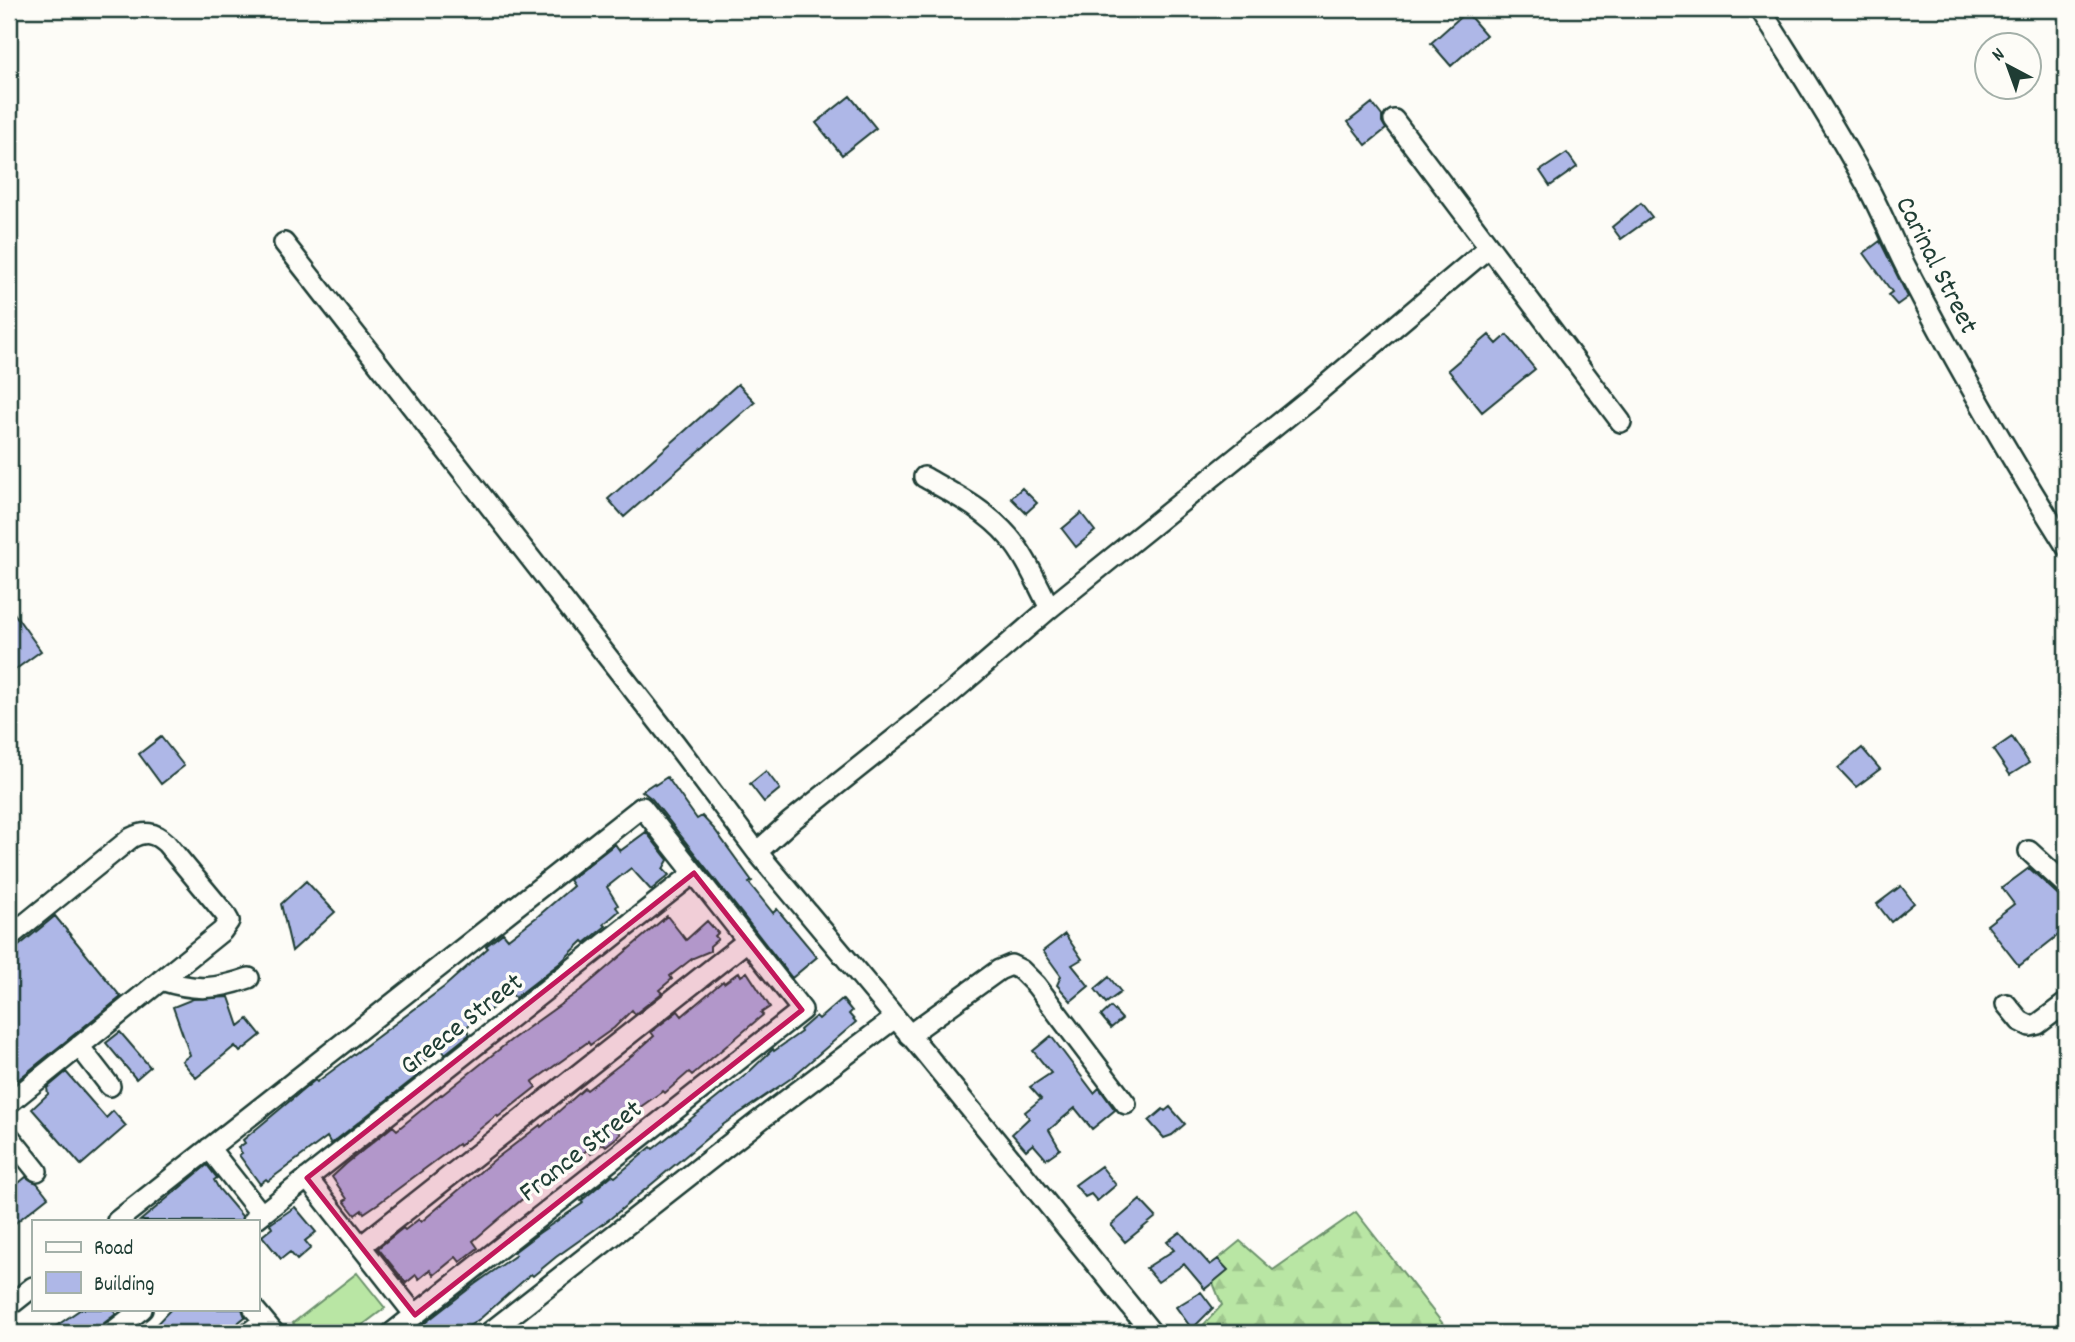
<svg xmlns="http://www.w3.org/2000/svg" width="2075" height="1342" font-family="Dekko,sans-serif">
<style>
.green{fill:#b9e6a4;stroke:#6c926c;stroke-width:2}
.forest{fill:url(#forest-firs);stroke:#6c926c;stroke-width:2}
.building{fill:#aeb7e7;stroke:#1f3d34;stroke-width:2}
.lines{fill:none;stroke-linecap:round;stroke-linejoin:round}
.minor-casing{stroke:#1f3d34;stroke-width:24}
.minor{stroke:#fdfcf7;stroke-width:19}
.marked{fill:#c2185b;fill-opacity:0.2;stroke:#c2185b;stroke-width:5;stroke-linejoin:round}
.labels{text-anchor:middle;stroke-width:7;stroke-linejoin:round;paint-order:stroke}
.street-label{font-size:28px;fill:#1f3d34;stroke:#fdfcf7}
</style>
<defs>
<pattern id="forest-firs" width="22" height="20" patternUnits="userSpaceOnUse" patternTransform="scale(1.75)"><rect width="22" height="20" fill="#b9e6a4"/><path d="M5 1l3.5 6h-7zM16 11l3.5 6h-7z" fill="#9fc68e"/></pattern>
</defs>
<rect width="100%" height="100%" fill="#fdfcf7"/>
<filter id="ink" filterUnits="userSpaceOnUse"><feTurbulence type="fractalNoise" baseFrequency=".0143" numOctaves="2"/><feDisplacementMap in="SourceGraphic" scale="14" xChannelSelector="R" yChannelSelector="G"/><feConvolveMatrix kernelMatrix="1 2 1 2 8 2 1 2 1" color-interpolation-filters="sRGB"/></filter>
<g filter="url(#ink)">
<path class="green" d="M357,1273L385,1308L352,1333H301L293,1323Z"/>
<path class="forest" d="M1356,1212L1450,1333H1196L1222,1305L1207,1268L1240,1241L1273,1270Z"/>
<path class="building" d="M1466,12L1486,35L1451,66L1431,43Z
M850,96L876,128L842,155L816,123Z
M1372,103L1382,116V122L1386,129L1366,145L1348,122Z
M1567,153L1577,167L1550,186L1540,171Z
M1641,203L1652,217L1621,239L1612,227Z
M1880,241L1908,297L1897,305L1888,295L1892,292L1864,253Z
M1489,335L1497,344L1507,335L1535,369L1482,412L1448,370Z
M738,384L755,402L624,517L608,499Z
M1022,488L1037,503L1026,513L1011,498Z
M1081,513L1095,531L1076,547L1062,529Z
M9,606L41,651L9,674Z
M161,737L184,766L161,784L139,754Z
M2012,737L2029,763L2010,775L1993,750Z
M1862,748L1880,769L1856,787L1838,768Z
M766,771L780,789L764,802L750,784Z
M667,777L697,819L702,816L715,830L752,881L749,883L773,913L777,909L817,957L792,978L652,799L642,791L654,783L655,785Z
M646,832L668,860L663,869L669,875L651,890L631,868L607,887L618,905L616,907L619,911L604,924L606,926L585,943L583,941L560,963L515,998L512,994L465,1028L470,1034L445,1054L441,1048L417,1068L421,1073L331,1144L327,1137L268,1181L266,1179L260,1184L239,1155L242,1153L238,1148L245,1143L243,1140L315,1080L317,1082L444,987L488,948L486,946L503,933L508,939L538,916L573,886L569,880L615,844L620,851Z
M2029,868L2066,902V929L2019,966L1987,925L2014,904L2002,888Z
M306,881L335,912L292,951L281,904Z
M1901,886L1914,903L1891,922L1877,904Z
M55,916L121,997L9,1087V954Z
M667,916L686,940L707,921L718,933L715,936L718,939L710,946V951L693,958L670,976L672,979L659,990L662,993L635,1014L632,1010L614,1028L590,1045L588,1042L532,1082L536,1087L498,1117L497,1115L459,1146L458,1144L379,1203L364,1213L362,1210L355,1215L344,1201L347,1199L332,1177L346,1164L393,1126L397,1130L441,1094L442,1095L511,1040L582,989Z
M1065,934L1082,959L1072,965L1089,986L1071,1001L1057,985L1061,976L1043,951Z
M739,972L741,976L747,972L770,1007L761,1013L763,1015L692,1075L689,1072L665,1093L663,1091L639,1108L616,1128L621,1134L606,1146L603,1143L591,1154L588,1149L549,1183L546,1179L473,1241L478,1248L460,1262L456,1257L434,1275L430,1270L419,1279L416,1275L406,1283L378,1248L403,1228L405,1230L419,1219L421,1222L494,1160L540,1125L541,1127L585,1088L587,1090L636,1052L654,1036L651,1032L678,1011L682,1016L723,981L724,983Z
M1109,977L1121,992L1106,1003L1095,989Z
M229,997L239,1026L248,1019L261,1035L240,1052L235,1046L196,1078L182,1061L190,1055L173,1007L193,999Z
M842,999L852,1011L849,1014L856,1022L790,1079L724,1124L611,1218L556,1257L533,1276L531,1274L481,1318L459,1333H412L475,1284L516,1255L514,1252L539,1233L583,1203L581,1201L612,1175L615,1177L651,1147L653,1149L747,1074L773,1049L774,1051L801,1032L800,1030L816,1016L819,1019Z
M1111,1007L1122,1019L1111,1028L1101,1016Z
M120,1032L150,1067L136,1079L106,1043Z
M1051,1036L1094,1093L1099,1088L1115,1110L1092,1129L1075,1108L1049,1130L1060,1149L1046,1159L1033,1144L1026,1150L1012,1134L1029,1118L1025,1112L1041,1099L1030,1087L1051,1073L1033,1051Z
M66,1072L106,1118L113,1111L126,1126L81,1165L32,1109L48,1094L47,1088Z
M1170,1107L1185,1124L1172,1135L1164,1138L1149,1121L1163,1109L1165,1111Z
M207,1165L217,1178L214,1180L219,1189L242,1216L241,1221H140Z
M1101,1166L1116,1185L1097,1201L1091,1194L1085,1197L1075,1185Z
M26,1177L37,1183L48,1197L9,1228V1191Z
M1140,1200L1156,1217L1125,1242L1111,1225Z
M295,1207L316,1232L305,1241L311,1248L297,1260L290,1252L281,1259L262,1236L272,1228L270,1224Z
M1180,1232L1210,1265L1218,1259L1228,1270L1205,1289L1184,1264L1158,1282L1146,1268L1174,1250L1167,1242Z
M1201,1292L1213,1308L1192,1329L1176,1307Z
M81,1309H112L116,1314L103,1324L99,1333H46Z
M171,1309H242L245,1317L239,1322L233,1333H148Z"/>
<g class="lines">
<defs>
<path id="minor" d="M1760,9C1796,65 1833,123 1865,182C1882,212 1893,243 1909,273C1957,366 2010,457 2066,546
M1394,120L1621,422
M284,243L675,743L757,852L925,1053L1152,1333
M924,477C954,494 986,510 1009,537C1027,558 1037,584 1050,608
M2029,851L2066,885
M757,852L790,822L942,701L1050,608L1308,400L1488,248
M9,937L131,838C145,831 154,832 166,843L225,914L229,921L222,931L9,1103
M161,980C195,991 215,990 249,978
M2006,1004L2020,1021L2030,1026L2038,1024L2066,1003
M909,1035L999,970L1011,965L1021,970L1036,985L1126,1104
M79,1046L110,1086
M9,1136L37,1171
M209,1148L261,1214
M307,1178L415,1315
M117,1221L642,807L802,1010L392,1333
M253,1221L694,873
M361,1246L747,941
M9,1306L33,1287
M254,1309L274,1333
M111,1333L142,1309
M248,1333L264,1321
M489,1333L764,1117L895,1018"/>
</defs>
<use href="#minor" class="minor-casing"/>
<use href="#minor" class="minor"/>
</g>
</g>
<path class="marked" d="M694,873L802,1010L415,1315L307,1178Z"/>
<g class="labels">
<g class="street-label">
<text transform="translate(1939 264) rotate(63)" y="10">Carinal Street</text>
<text transform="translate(460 1022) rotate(-38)" y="10">Greece Street</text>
<text transform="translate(579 1149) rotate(-38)" y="10">France Street</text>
</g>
</g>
<rect width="2075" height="1342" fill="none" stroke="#fdfcf7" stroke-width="35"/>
<rect x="18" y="18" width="2040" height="1307" fill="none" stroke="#1f3d34" stroke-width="2.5" filter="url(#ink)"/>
<rect x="32" y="1220" width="228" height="91" fill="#fdfcf7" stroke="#a4b0a9" stroke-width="2"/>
<rect x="46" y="1242" width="35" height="10" fill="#fdfcf7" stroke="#a4b0a9" stroke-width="2"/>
<text x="94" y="1254" font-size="21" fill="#1f3d34">Road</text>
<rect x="46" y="1272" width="35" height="21" fill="#aeb7e7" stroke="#a4b0a9" stroke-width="2"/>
<text x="94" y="1290" font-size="21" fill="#1f3d34">Building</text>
<g transform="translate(2008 66) rotate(319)"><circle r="33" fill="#fdfcf7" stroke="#a4b0a9" stroke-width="2"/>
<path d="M0-5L12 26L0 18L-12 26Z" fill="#1f3d34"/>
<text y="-10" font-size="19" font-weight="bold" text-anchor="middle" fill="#1f3d34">N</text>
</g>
</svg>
